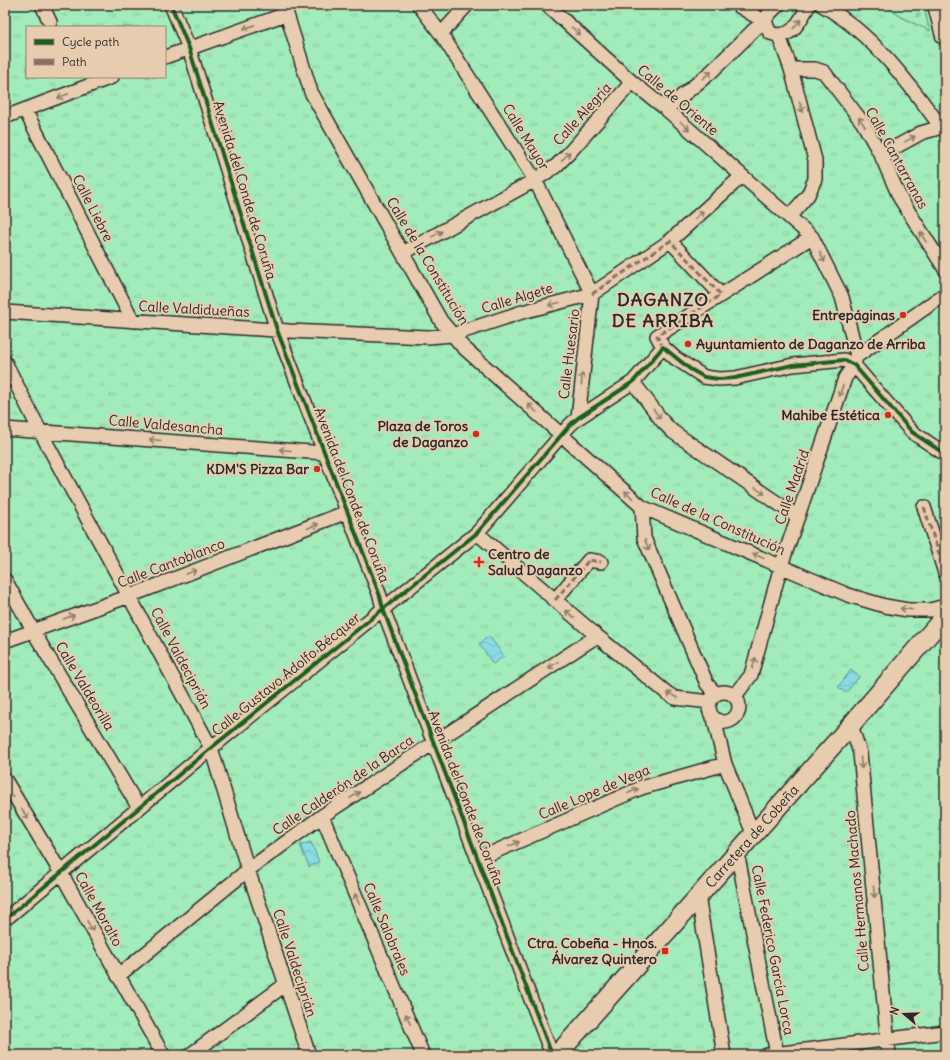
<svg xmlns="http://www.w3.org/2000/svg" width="950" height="1060" font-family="Delius,sans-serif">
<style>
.grass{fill:url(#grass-tufts);stroke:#668b72;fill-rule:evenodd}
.forest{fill:url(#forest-firs);stroke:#668b72}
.water{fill:url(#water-waves);stroke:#639499}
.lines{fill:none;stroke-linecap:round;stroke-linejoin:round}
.stream{stroke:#639499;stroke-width:3.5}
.street-casing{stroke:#2b2b2b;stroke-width:16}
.secondary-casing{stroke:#2b2b2b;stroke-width:21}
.street{stroke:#e8ccaf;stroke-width:13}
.secondary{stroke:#e8ccaf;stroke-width:18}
.quiet{stroke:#8d6e63;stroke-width:3;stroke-dasharray:6 3;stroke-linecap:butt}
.cycleway-casing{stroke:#e8ccaf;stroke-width:6}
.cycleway{stroke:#1b5e20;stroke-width:4}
.oneway{stroke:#8a7c6d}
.poi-dot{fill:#c8321e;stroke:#e8ccaf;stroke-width:1.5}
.labels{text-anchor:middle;stroke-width:4;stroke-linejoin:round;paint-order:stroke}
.street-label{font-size:14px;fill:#2b2b2b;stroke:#e8ccaf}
.poi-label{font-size:14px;font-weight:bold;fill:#2b2b2b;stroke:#e8ccaf;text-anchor:end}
.district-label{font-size:18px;font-weight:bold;letter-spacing:1px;fill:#2b2b2b;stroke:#e8ccaf}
</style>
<defs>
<pattern id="grass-tufts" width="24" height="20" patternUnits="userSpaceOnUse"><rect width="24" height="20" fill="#a2ebba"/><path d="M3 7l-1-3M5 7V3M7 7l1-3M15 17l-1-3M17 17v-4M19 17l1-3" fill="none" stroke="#8ccaa0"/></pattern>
<pattern id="forest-firs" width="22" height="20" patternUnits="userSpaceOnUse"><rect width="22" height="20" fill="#a2ebba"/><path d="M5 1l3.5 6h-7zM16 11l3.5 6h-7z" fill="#8ccaa0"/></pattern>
<pattern id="water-waves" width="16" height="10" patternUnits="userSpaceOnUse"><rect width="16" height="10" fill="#89dae3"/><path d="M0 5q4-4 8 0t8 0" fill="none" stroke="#76bbc3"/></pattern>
</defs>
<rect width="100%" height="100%" fill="#eec9b0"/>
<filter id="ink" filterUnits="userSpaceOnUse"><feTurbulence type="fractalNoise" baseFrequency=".025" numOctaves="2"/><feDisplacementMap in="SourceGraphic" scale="8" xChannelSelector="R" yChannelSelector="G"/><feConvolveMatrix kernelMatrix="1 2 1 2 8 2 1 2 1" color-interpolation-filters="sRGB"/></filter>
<g filter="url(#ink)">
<path class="grass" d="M5,5H945V1055H5ZM27,27H165V77H27Z"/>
<path class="forest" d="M884,5H923L930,31L901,17Z"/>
<path class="water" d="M489,636L504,656L493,664L479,644Z
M851,670L859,677L846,693L838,687Z
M311,842L319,862L309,867L300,845Z"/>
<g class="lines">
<path class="stream" d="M916,5L933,12"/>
<defs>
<path id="street" d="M42,5L50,22
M171,5L189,48L277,330L380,596L383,609L552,1055
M284,5L311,92L441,321L463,347L642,507L848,595L885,606L908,610H930L945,606
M419,5L441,34L535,180L592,294
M547,5L632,82L666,109L812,237L842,297L857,356
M737,5L765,22
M778,5L768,15L765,22L770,33C792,41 799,22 809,5
M822,5C872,33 908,82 941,127
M441,34L467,5
M779,36L791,69L815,160V179L808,195L790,216
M165,57L286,14
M791,69H815L824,72L863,123L881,155L900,198L945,269
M666,109L711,72L755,29L765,22
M25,110L133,321
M5,117L112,77
M881,155L921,133L945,126
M812,237L657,336L663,347L675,358L704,377L719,379L735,378L793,365L844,360L854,365L912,432L945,454
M670,241L721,295
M403,253L535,180L556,166L569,153L632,82
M5,312L289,331L428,337L452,335L522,312L592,294L670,241L742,176
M857,356L945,294
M5,362L40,431L211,748L248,870L309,1055
M633,382L663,422L673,432L798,517
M578,418L592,294
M5,429L324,453
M642,507L644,538L707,684L716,694
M924,507L945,573
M477,533L597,636L667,693L675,698L710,702
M5,580L39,641L139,808
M555,600L589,560L601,562
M5,641L127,597L347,512
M709 707a15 15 0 1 1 30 0a15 15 0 1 1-30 0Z
M735,696L751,675L781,566L845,378L854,365L856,357
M714,719L725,764L753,833
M851,725L860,753L889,1055
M5,780L61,873L163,1055
M322,816L423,1055
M737,852L777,1054
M478,859L641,788L725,764
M698,896L724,1055
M9,916L211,748L477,533L570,425L578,418L633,382L663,347
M118,976L248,870L322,816L597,636
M190,1055L286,984
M767,1055L945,1032"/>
<g id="secondary">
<path d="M937,5L945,36"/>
<path id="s1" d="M557,1055L851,725L945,616"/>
</g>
</defs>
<use href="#street" class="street-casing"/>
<use href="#secondary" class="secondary-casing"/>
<use href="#street" class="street"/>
<use href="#secondary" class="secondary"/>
<path class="quiet" d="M592,294L670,241L721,295L657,336L663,347
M924,507L945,573
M555,600L589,560L601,562
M5,802L14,796"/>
<defs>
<path id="cycleway" d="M171,5L189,48L277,330L380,596L383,609L552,1055
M9,916L211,748L477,533L570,425L578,418L633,382L663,347L690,369L704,377L719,379L735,378L793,365L844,360L854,365L912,432L945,454"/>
</defs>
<use href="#cycleway" class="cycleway-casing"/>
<use href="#cycleway" class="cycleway"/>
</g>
<defs><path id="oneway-shaft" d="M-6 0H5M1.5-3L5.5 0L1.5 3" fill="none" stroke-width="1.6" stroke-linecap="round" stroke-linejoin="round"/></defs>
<g class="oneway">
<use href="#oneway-shaft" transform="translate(797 24) rotate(-51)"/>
<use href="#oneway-shaft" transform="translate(249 27) rotate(161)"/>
<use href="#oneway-shaft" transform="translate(576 31) rotate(42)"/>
<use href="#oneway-shaft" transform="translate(707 75) rotate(-40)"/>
<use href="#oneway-shaft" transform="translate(63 96) rotate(159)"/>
<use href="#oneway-shaft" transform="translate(801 107) rotate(75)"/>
<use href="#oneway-shaft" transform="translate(862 122) rotate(-124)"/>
<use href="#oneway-shaft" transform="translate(685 126) rotate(42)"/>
<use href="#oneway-shaft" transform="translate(910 139) rotate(-29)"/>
<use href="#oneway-shaft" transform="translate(566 156) rotate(-46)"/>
<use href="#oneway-shaft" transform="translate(699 215) rotate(-42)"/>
<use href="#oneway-shaft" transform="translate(437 234) rotate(-29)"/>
<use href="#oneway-shaft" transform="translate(923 237) rotate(-121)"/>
<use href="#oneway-shaft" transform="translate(822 257) rotate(63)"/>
<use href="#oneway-shaft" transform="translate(554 304) rotate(165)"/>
<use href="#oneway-shaft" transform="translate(582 379) rotate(-83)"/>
<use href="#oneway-shaft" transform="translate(841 391) rotate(109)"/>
<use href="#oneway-shaft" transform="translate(532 408) rotate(-139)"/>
<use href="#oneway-shaft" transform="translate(657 414) rotate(53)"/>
<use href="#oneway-shaft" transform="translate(155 440) rotate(-175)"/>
<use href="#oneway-shaft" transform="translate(285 450) rotate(-175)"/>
<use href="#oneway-shaft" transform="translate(760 491) rotate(34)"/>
<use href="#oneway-shaft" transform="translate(629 495) rotate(-137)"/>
<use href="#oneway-shaft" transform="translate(313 526) rotate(-21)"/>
<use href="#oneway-shaft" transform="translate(647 545) rotate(67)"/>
<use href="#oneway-shaft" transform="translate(758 556) rotate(-157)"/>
<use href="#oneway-shaft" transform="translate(191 572) rotate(-21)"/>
<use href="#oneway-shaft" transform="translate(906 609) rotate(-174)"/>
<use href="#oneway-shaft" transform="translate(570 614) rotate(-140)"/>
<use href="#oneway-shaft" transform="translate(69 617) rotate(-19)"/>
<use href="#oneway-shaft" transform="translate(754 663) rotate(-73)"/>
<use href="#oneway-shaft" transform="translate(553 665) rotate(147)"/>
<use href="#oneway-shaft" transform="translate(672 695) rotate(-152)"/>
<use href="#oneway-shaft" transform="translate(861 763) rotate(85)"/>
<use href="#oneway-shaft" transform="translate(633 791) rotate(-24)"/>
<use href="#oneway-shaft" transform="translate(355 795) rotate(-33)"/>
<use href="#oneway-shaft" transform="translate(25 814) rotate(59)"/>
<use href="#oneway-shaft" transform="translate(514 844) rotate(-24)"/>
<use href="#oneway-shaft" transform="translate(874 892) rotate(85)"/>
<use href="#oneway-shaft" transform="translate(357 899) rotate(-113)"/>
<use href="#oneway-shaft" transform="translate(90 926) rotate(61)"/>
<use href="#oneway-shaft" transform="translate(408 1019) rotate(-113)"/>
</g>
</g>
<g class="poi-dot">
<circle cx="903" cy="315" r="4"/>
<circle cx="688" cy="344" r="4"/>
<circle cx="888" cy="415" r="4"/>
<circle cx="476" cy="434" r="4"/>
<circle cx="317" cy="469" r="4"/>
<path d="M477 556h4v4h4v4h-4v4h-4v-4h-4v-4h4z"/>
<rect x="661" y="947" width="8" height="8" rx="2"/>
</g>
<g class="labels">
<g class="street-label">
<text transform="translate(678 100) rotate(40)" y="5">Calle de Oriente</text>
<text transform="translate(582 114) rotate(-48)" y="5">Calle Alegría</text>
<text transform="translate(526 137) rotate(58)" y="5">Calle Mayor</text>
<text transform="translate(897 158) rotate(61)" y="5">Calle Cantarranas</text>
<text transform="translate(245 190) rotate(73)" y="5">Avenida del Conde de Coruña</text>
<text transform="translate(93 208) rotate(63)" y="5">Calle Liebre</text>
<text transform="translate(428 261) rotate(59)" y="5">Calle de la Constitución</text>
<text transform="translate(517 298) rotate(-17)" y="5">Calle Algete</text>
<text transform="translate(194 309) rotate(3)" y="5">Calle Valdidueñas</text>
<text transform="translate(569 354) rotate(-83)" y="5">Calle Huesario</text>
<text transform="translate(166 425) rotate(5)" y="5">Calle Valdesancha</text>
<text transform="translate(792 487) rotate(-71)" y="5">Calle Madrid</text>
<text transform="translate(352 495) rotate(69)" y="5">Avenida del Conde de Coruña</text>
<text transform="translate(718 521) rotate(24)" y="5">Calle de la Constitución</text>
<text transform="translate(171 563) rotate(-21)" y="5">Calle Cantoblanco</text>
<text transform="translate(181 658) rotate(62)" y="5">Calle Valdeciprián</text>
<text transform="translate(286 674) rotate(-39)" y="5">Calle Gustavo Adolfo Bécquer</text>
<text transform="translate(85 686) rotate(59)" y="5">Calle Valdeorilla</text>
<text transform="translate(343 785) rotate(-34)" y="5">Calle Calderón de la Barca</text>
<text transform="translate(594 792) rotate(-23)" y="5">Calle Lope de Vega</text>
<text transform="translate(466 798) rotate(69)" y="5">Avenida del Conde de Coruña</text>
<text dy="5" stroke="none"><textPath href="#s1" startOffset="293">Carretera de Cobeña</textPath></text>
<text transform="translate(857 891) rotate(-95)" y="5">Calle Hermanos Machado</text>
<text transform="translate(99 909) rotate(61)" y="5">Calle Moralto</text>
<text transform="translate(387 929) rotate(67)" y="5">Calle Salobrales</text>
<text transform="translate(773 950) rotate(79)" y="5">Calle Federico García Lorca</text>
<text transform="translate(295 963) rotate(72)" y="5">Calle Valdeciprián</text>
</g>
<g class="poi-label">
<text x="895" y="320">Entrepáginas</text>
<text x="696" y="349" text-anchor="start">Ayuntamiento de Daganzo de Arriba</text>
<text x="880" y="420">Mahibe Estética</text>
<text x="468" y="431">Plaza de Toros<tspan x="468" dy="16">de Daganzo</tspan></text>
<text x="309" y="474">KDM'S Pizza Bar</text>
<text x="488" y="559" text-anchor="start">Centro de<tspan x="488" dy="16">Salud Daganzo</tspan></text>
<text x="657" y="948">Ctra. Cobeña - Hnos.<tspan x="657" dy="16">Álvarez Quintero</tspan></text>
</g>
<g class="district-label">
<text x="663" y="306">DAGANZO<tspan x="663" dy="21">DE ARRIBA</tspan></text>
</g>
</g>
<rect width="950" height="1060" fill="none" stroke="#e8ccaf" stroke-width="20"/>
<rect x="10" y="10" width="930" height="1040" fill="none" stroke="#2b2b2b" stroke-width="1.5" filter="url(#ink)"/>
<rect x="26" y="26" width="140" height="52" fill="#e8ccaf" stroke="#9c8c7a"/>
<rect x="34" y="39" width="20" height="6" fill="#1b5e20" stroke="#9c8c7a"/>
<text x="62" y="46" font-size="12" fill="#2b2b2b">Cycle path</text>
<rect x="34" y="59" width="20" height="6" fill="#8d6e63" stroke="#9c8c7a"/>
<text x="62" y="66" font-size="12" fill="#2b2b2b">Path</text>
<g transform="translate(904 1014) rotate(289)" stroke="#e8ccaf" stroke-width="3" paint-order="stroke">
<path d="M0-3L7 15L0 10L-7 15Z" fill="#2b2b2b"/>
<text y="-6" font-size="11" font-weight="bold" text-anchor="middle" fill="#2b2b2b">N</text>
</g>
</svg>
